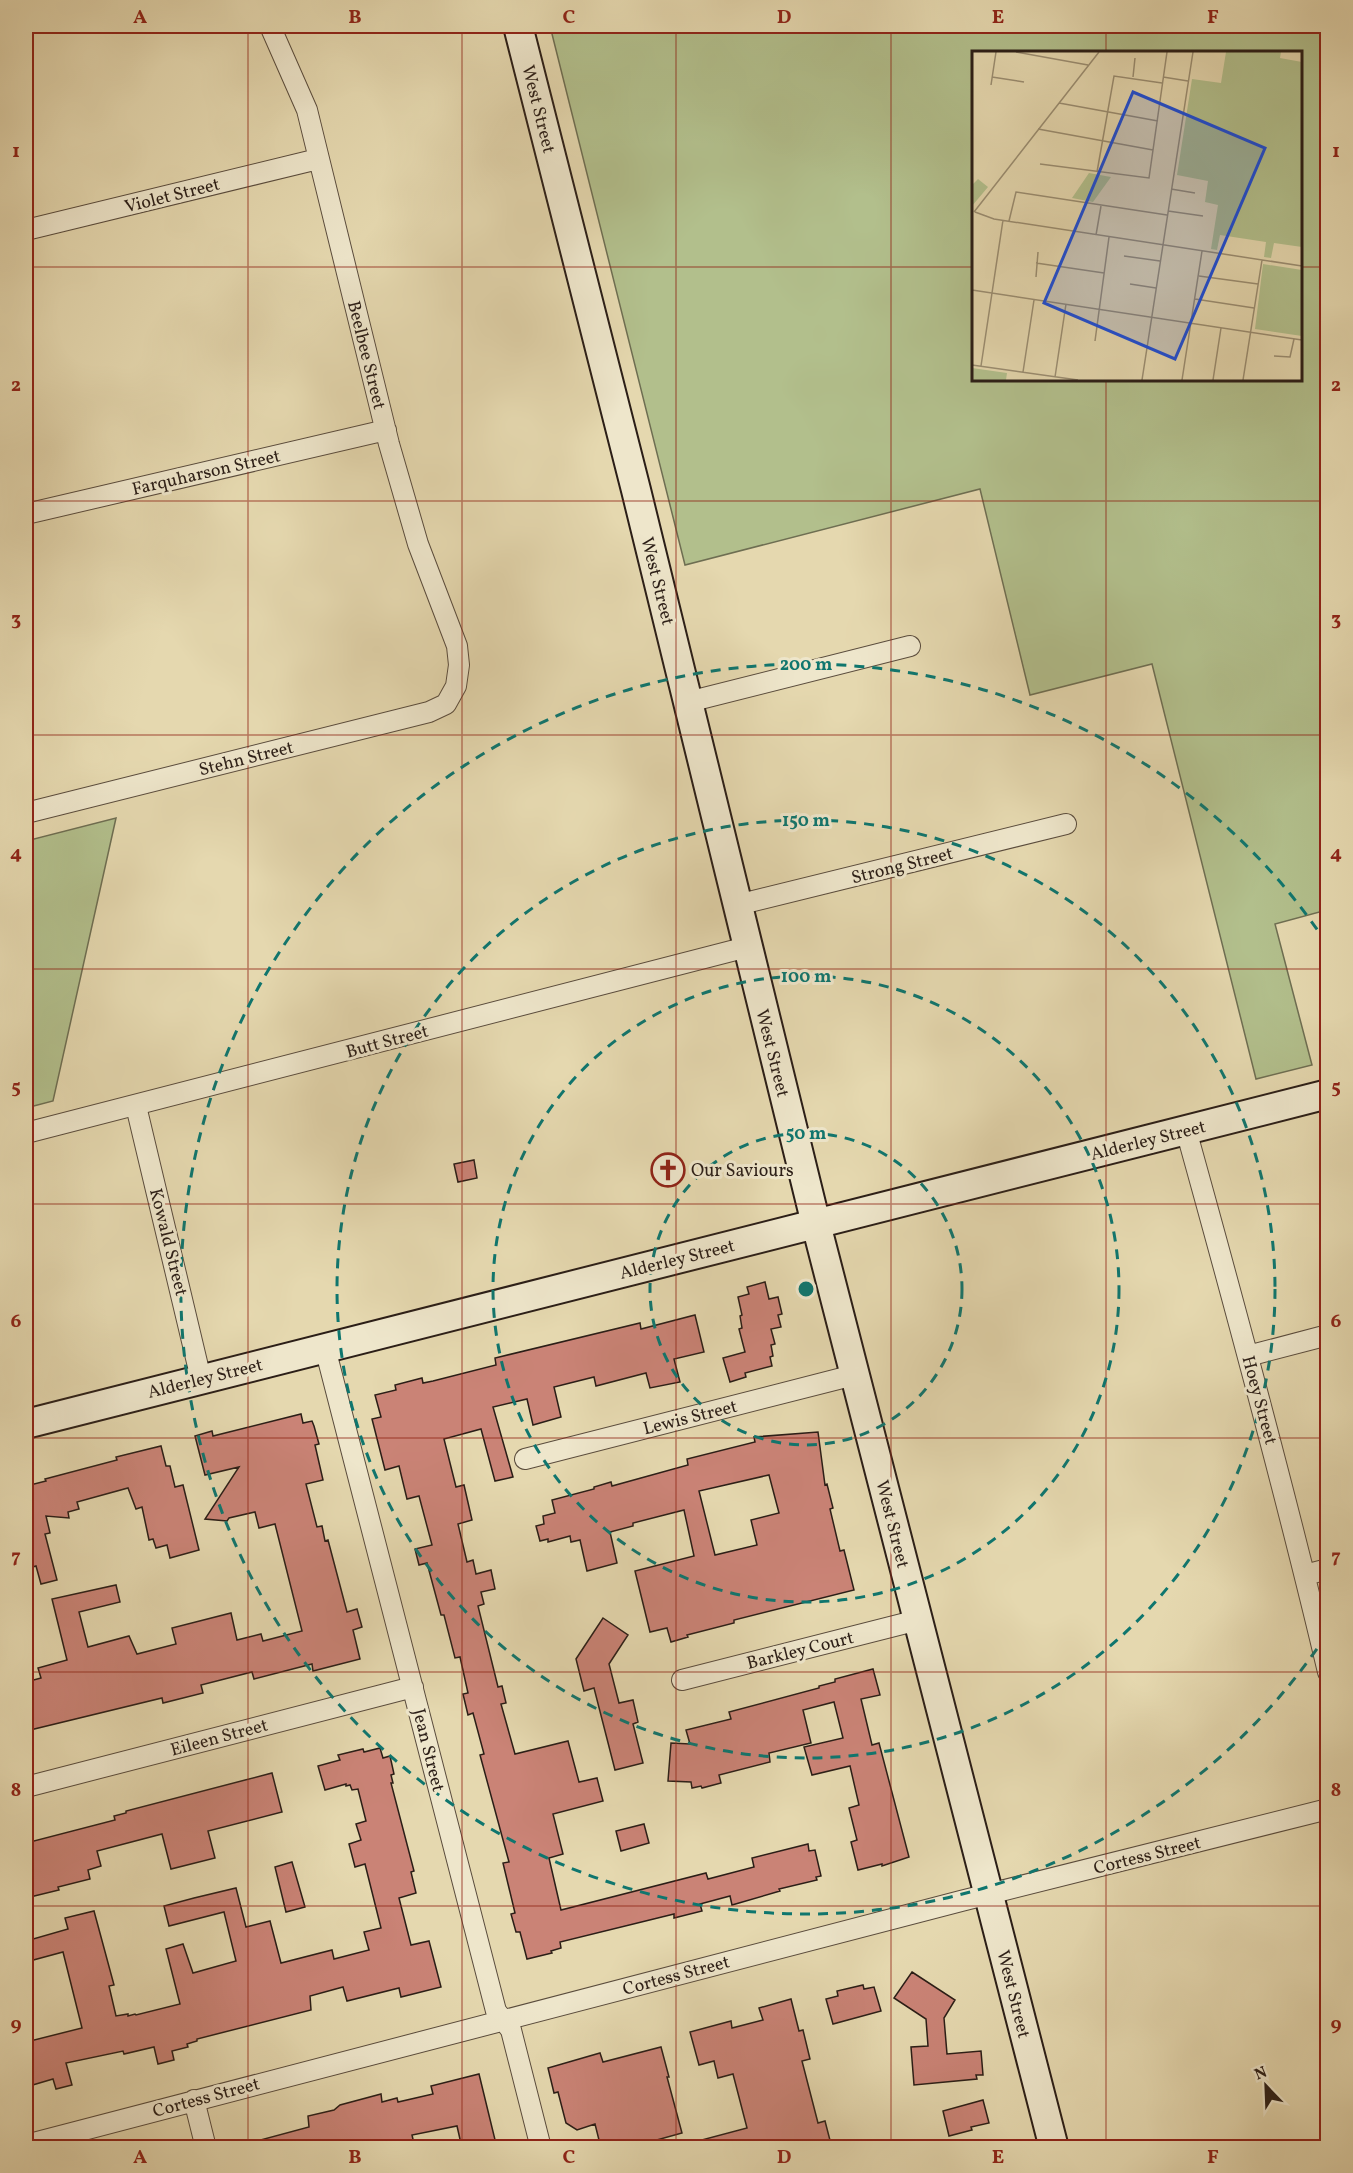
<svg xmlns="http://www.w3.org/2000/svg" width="1353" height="2173" font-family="Vollkorn,serif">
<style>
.green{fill:#b2bf8c;stroke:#6e6e52;stroke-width:1.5;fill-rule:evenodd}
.building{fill:#ca8376;stroke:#2b1e17;stroke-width:1.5;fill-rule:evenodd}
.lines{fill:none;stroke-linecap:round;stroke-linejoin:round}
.street-casing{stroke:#5a4c3d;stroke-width:22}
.secondary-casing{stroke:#2b1e17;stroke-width:32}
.street{stroke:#eee6cb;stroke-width:20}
.secondary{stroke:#eee6cb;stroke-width:28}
.grid{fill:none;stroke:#8f2418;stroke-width:1.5;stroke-opacity:0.55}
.ring{fill:none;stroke:#0f766e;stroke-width:3;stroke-dasharray:10 8}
.labels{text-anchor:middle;stroke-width:6;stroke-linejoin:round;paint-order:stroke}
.street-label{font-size:18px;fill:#2b1e17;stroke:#eee6cb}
.poi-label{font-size:18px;fill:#2b1e17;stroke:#eee6cb;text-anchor:start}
.inset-road{fill:none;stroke:#9b8e72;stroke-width:1.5}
.view{fill:#1d4ed8;fill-opacity:0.15;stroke:#1d4ed8;stroke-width:3}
.inset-edge{fill:none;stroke:#2b1e17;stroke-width:3}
.centre{fill:#0f766e;stroke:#eee6cb;stroke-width:3}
.ring-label{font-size:18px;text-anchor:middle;font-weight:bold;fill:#0f766e;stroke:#eee6cb;stroke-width:6;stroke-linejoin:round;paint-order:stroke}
.neatline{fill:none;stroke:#8f2418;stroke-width:2}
.grid-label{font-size:20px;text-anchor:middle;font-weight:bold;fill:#8f2418}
</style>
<rect width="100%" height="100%" fill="#e5d8af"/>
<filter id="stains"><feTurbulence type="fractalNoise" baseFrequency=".00333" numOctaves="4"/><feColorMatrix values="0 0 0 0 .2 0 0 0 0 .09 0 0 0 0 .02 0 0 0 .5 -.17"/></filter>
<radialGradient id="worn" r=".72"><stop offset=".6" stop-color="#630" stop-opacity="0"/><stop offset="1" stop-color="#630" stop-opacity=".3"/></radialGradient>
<path class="green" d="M550,26H1327V910L1275,924L1312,1065L1256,1079L1152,664L1030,695L980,489L685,565ZM974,52H1300V380H974Z
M116,818L53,1101L26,1108V841Z"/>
<path class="building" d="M474,1160L477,1178L458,1182L454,1164Z
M765,1282L769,1299L778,1297L782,1314L778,1315L781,1327L771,1329L775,1344L771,1345L773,1356L770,1357L772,1366L745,1373L746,1377L730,1382L723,1358L745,1352L739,1329L742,1328L740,1316L742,1315L738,1297L749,1294L747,1287Z
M695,1315L704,1352L674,1359L680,1382L650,1388L646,1373L596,1386L594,1377L554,1387L561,1417L533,1425L527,1399L493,1407L513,1477L495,1481L481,1429L444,1439L456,1487L464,1485L472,1520L458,1524L467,1562L473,1560L476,1574L491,1570L495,1589L481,1592L484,1604L478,1606L498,1687L502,1686L506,1703L501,1704L515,1754L568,1741L579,1782L597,1778L603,1801L553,1814L563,1854L549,1858L561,1910L706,1873L708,1879L754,1867L752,1858L808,1844L809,1851L815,1850L821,1876L816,1877L817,1880L779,1889L780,1891L732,1905L730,1896L700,1904L702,1911L674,1918V1914L560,1942L561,1948L551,1951L552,1953L527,1959L520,1932H516L511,1914L515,1913L503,1863L509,1862L480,1755L484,1754L473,1713L468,1715L463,1694L468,1693L460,1657L455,1658L444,1615H441L427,1563L419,1565L415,1549L432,1545L419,1496L407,1499L399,1466L385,1470L372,1419L381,1417L375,1395L396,1390L395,1385L422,1378L423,1383L433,1381L496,1365L495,1358L640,1323L641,1329Z
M301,1414L303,1423L312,1421L314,1426L319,1444L315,1445L323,1480L306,1484L317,1527L322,1526L325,1541L328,1540L347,1612L357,1609L362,1627L353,1630L360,1659L313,1671L312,1664L254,1679L252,1672L201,1685L203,1693L163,1703L162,1698L26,1731V1682L41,1678L38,1668L67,1660L52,1599L116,1585L120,1602L79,1612L88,1647L129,1636L137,1654L176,1644L172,1628L231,1613L237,1640L261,1634L263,1641L302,1631L275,1524L259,1528L255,1512L229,1518L227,1521L205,1519L239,1467L205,1475L195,1436L212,1431L213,1436Z
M818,1432L825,1485L827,1484L833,1508L830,1509L840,1551L844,1550L854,1590L734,1620V1623L687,1635L688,1637L671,1642L667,1628L650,1632L635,1571L694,1556L684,1510L633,1523V1526L610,1532L617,1563L587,1571L580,1540L571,1542L570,1536L548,1542V1539L540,1541L536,1526L544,1524L543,1516L555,1513L552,1500L594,1489V1487L611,1482L612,1486L688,1465L687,1459L755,1442L754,1437ZM769,1475L779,1513L751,1520L757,1545L715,1555L699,1491Z
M161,1446L166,1466H170L175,1487L183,1485L199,1550L170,1558L167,1545L156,1548L153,1539L149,1540L142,1507L136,1509L128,1488L77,1502L79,1509L68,1512L69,1518L46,1516L50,1533L45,1534L57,1580L41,1584L36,1566L26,1569V1486L46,1481L45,1479L117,1460L116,1457Z
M603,1618L628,1635L609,1664L619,1703L633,1700L638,1722L633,1724L643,1763L615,1770L594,1688L584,1691L576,1659Z
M873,1669L880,1695L861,1699L872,1745L879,1743L909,1857L882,1866V1864L858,1870L851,1842L857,1840L849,1808L859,1805L850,1766L812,1775L804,1747L843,1738L834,1702L803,1710L811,1743L769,1753L770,1762L719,1775L721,1783L702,1788L701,1786L692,1788L691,1782L668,1781L671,1743L690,1744L686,1730L731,1719L729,1712L819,1688V1686L835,1682V1679Z
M380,1748L383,1758L390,1756L394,1774L391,1775L393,1783H391L414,1871L411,1872L416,1893L399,1898L411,1945L429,1941L441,1987L401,1997L399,1988L347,2001L343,1987L310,1996L311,2010L197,2039V2041L187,2044L188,2047L172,2051L174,2060L158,2064L154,2047L124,2054L123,2051L66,2063L72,2085L56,2089L53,2079L26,2087V2042L82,2028L63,1952L26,1962V1941L68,1929L65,1918L94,1911L114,1985L109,1986L116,2016L128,2014V2016L135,2014L136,2015L180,2004L166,1949L183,1944L193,1973L236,1961L224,1912L169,1926L164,1906L194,1898L236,1888L246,1927L270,1921L281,1963L332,1950L334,1959L369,1950L364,1932L381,1928L365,1864L355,1867L349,1844L361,1840L356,1824L366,1821L358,1789L352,1790L350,1785L346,1786V1784L325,1790L318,1766L340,1760L338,1755L363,1749L364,1752Z
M272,1773L282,1812L208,1831L215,1858L171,1869L162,1834L97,1851L101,1866L88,1870L90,1879L58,1887L59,1890L26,1898V1843L115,1820L114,1816L126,1813V1811Z
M644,1824L649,1843L621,1851L616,1831Z
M292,1862L305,1907L286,1912L275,1867Z
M912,1972L955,2000L944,2018L947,2054L981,2051L983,2075H976L977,2079L914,2085L911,2047L928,2046L926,2019L894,1998Z
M863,1985L864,1989L874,1987L881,2011L833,2024L826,1999L838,1996L837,1991Z
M791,1999L799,2031L803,2030L810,2059L802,2061L818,2123L825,2121L832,2148H694V2142L747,2128L733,2074L718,2078L714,2061L699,2065L690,2032L731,2021L732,2028L763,2020L759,2008Z
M661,2047L669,2077H667L682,2133L628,2148H601L595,2124L577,2130L566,2123L558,2092L554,2093L548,2068L600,2053L603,2062Z
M479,2074L497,2148H462L457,2126L412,2135L415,2148H254L253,2142L309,2127L308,2116L334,2110L340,2105L381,2094L382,2102L397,2098L398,2102L433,2094L431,2086Z
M983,2100L989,2123L971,2127L972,2130L949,2136L943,2111Z"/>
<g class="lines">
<defs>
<path id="street" d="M26,230L318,159
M26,514L386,430
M688,702L910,646
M26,813L429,712L446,704L456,686L459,665L457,646L418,544L389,444L307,110L270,26
M737,905L1066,824
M136,1106L201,1379
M1186,1130C1236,1310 1285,1490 1328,1672
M26,1133L747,947
M325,1348L496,2011L511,2030L541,2148
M1248,1356L1328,1335
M525,1459L854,1375
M1305,1575L1328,1569
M682,1680L918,1620
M26,1787L413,1687
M194,2100L206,2148
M26,2145L961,1901L1328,1809"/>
<path id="secondary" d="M518,26L636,490L816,1224L1054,2148
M26,1424L1328,1094"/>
</defs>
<use href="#street" class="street-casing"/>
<use href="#secondary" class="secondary-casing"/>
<use href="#street" class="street"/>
<use href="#secondary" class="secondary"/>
</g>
<path class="grid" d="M248,26V2148M462,26V2148M676,26V2148M891,26V2148M1106,26V52M26,267H974M1300,267H1328M1106,380V2148M26,501H1328M26,735H1328M26,969H1328M26,1204H1328M26,1438H1328M26,1672H1328M26,1906H1328"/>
<g class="ring">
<circle cx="806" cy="1289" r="156"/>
<circle cx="806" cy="1289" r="313"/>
<circle cx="806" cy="1289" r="469"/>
<path d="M1327 1634A625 625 0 1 1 1327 944"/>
</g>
<defs>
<symbol id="church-ring" viewBox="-11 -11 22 22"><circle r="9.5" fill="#eee6cb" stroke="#8f2418" stroke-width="1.5"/><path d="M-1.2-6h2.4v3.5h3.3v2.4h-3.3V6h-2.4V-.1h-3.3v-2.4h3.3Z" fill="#8f2418"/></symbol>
</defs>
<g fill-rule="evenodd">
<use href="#church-ring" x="649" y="1151" width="38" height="38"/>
</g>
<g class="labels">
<g class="street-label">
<text transform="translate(539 109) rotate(76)" y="6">West Street</text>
<text transform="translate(172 195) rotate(-14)" y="6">Violet Street</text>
<text transform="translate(367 355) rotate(76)" y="6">Beelbee Street</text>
<text transform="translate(206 472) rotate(-13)" y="6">Farquharson Street</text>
<text transform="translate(658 581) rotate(76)" y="6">West Street</text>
<text transform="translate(246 758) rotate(-14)" y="6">Stehn Street</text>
<text transform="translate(902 865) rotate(-14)" y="6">Strong Street</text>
<text transform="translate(387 1041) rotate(-15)" y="6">Butt Street</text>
<text transform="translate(773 1053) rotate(76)" y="6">West Street</text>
<text transform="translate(1148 1140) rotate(-14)" y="6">Alderley Street</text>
<text transform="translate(169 1242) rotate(76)" y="6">Kowald Street</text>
<text transform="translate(677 1259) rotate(-14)" y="6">Alderley Street</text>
<text transform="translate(205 1378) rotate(-14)" y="6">Alderley Street</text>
<text transform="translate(1260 1400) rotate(75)" y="6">Hoey Street</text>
<text transform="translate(690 1417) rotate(-14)" y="6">Lewis Street</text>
<text transform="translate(893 1524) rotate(76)" y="6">West Street</text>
<text transform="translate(800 1650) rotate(-14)" y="6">Barkley Court</text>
<text transform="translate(219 1737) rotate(-15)" y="6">Eileen Street</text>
<text transform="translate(429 1750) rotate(76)" y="6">Jean Street</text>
<text transform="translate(1147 1855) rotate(-14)" y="6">Cortess Street</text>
<text transform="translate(676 1975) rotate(-15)" y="6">Cortess Street</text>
<text transform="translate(1014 1994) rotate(76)" y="6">West Street</text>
<text transform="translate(206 2097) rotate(-15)" y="6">Cortess Street</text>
</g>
<g class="poi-label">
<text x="691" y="1176">Our Saviours</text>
</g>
</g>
<g transform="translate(972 51)">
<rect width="330" height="330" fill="#e5d8af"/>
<path d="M254,1H309L308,7L330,11V196L302,192L299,207L292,206L294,191L248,184L245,199L239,198L246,154L233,151L236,130L205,124L220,28L249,32ZM117,122L139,126L121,151L100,147ZM6,128L16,136L0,155V134ZM291,213L330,219V285L283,278ZM0,317L35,322L34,329H0Z" fill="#b2bf8c"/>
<path class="inset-road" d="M44,1L116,14M20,26L52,31M161,26L163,7M191,26L216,30M19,34L24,1M87,52L186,70M66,78L181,99M68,113L177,127L195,1M125,121L142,25L190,32M199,138L223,142M196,160L231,165M2,161L127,1M3,161L22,168L330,215M37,170L44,141L195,164M124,184L129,155M152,205L188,210M64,212L132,222M227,225L286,233M64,226L66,201M158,233L184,237M0,239L330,289M223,248L282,257M123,290L137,186M302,305L318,306L322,288M0,314L106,329M9,315L31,169M51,321L62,249M83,326L94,253M170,329L221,1M210,329L230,200M241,329L249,277M271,329L290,209"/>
<path class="view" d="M161,41L293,97L203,308L72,252Z"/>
<rect width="330" height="330" class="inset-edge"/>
</g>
<circle cx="806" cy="1289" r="9" class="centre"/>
<g class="ring-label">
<text x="806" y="670">200 m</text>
<text x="806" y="826">150 m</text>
<text x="806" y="982">100 m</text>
<text x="806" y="1139">50 m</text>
</g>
<rect width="1353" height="2173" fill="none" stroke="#e5d8af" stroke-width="66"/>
<g transform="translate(1266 2086) rotate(337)" stroke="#eee6cb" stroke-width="4.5" paint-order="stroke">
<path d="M0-4.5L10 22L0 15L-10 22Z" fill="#2b1e17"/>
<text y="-9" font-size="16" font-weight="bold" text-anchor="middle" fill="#2b1e17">N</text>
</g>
<rect x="33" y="33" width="1287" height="2107" class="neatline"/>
<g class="grid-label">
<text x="140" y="23">A</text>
<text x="355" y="23">B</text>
<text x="569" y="23">C</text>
<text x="784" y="23">D</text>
<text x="998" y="23">E</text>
<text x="1213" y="23">F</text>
<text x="16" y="157">1</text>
<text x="1336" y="157">1</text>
<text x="16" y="391">2</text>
<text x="1336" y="391">2</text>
<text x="16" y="625">3</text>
<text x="1336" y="625">3</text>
<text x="16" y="859">4</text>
<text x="1336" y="859">4</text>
<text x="16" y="1093">5</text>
<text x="1336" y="1093">5</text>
<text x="16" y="1327">6</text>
<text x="1336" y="1327">6</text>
<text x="16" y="1562">7</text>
<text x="1336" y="1562">7</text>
<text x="16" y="1796">8</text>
<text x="1336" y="1796">8</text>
<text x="16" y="2030">9</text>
<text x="1336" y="2030">9</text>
<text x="140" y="2163">A</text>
<text x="355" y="2163">B</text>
<text x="569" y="2163">C</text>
<text x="784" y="2163">D</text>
<text x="998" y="2163">E</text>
<text x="1213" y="2163">F</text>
</g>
<rect width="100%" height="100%" filter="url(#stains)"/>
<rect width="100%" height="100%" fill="url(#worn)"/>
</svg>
